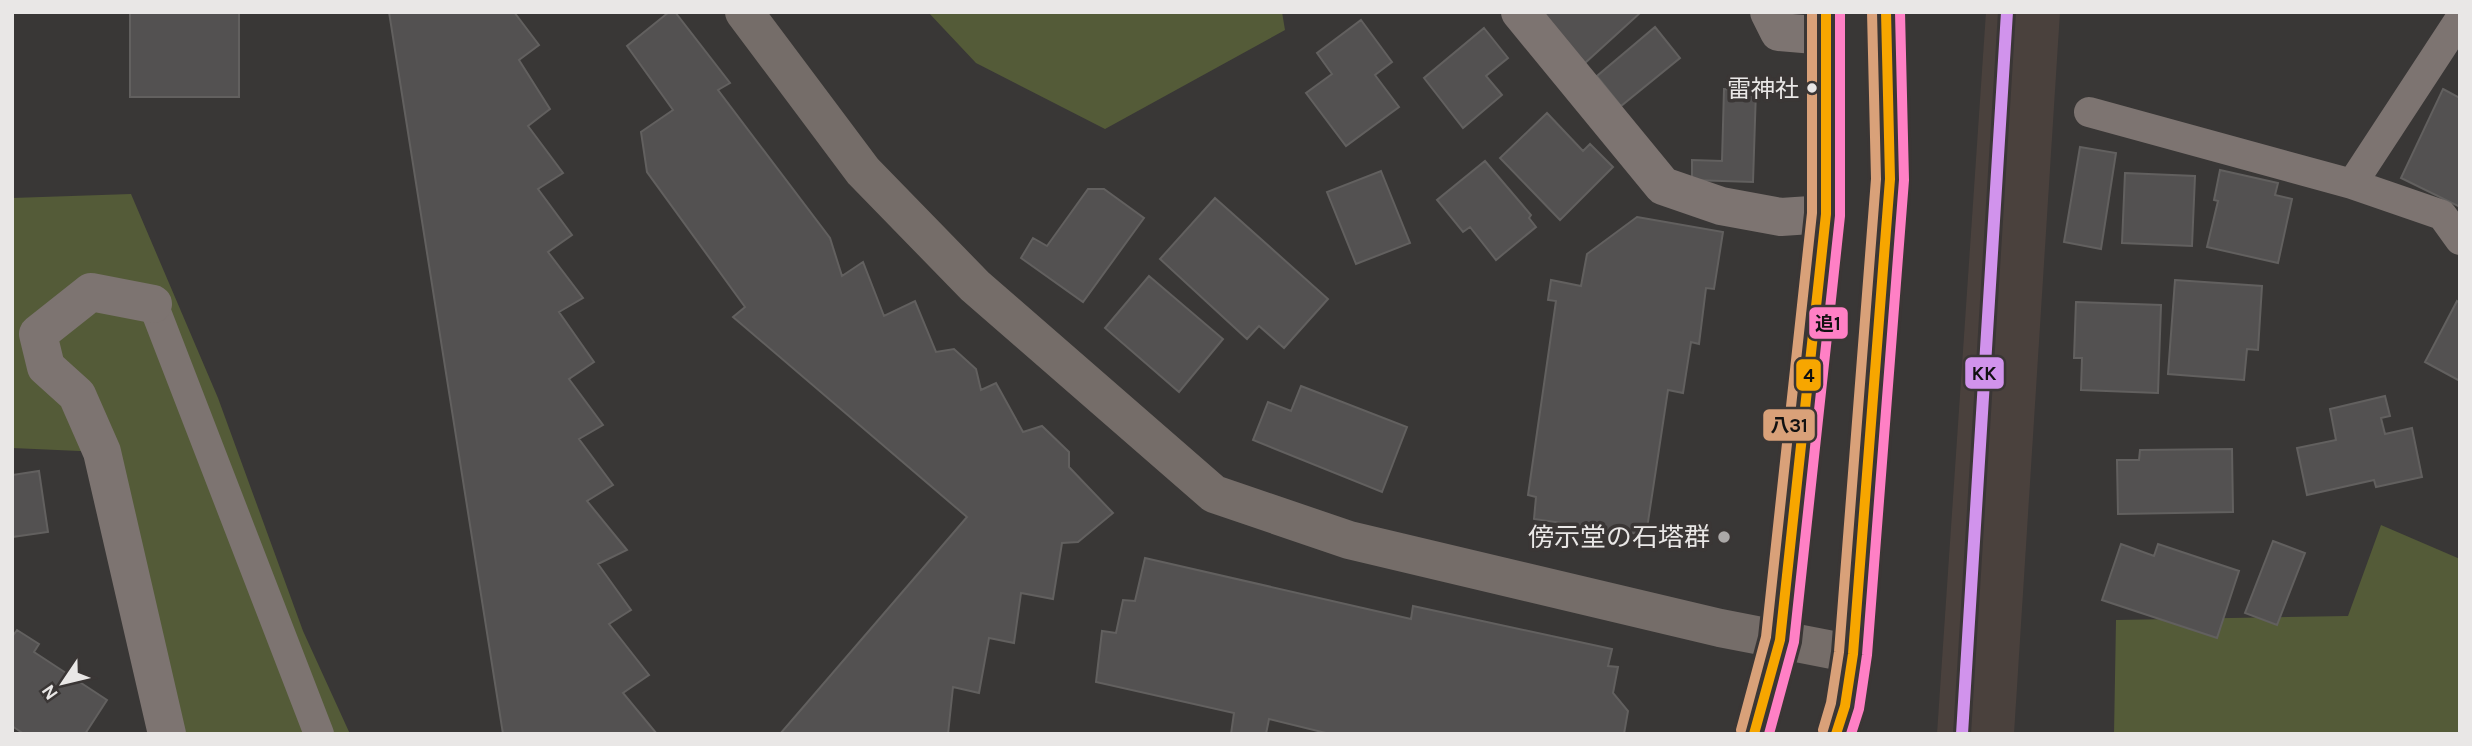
<svg xmlns="http://www.w3.org/2000/svg" width="2472" height="746" font-family="Karla,'Noto Sans JP',sans-serif">
<style>
.built{fill:#4a413d}
.green{fill:#545b38}
.building{fill:#535151;stroke:#62605f;stroke-width:2}
.lines{fill:none;stroke-linecap:round;stroke-linejoin:round}
.lane{stroke:#7d7471;stroke-width:30}
.street{stroke:#7d7471;stroke-width:38}
.secondary{stroke:#756d69;stroke-width:38}
.highway{stroke:#78726f;stroke-width:38}
.bus-1-casing{stroke:#3a3635;stroke-width:16}
.bus-2-casing{stroke:#3a3635;stroke-width:16}
.bus-3-casing{stroke:#3a3635;stroke-width:16}
.bus-1{stroke:#f7a600;stroke-width:10}
.bus-2{stroke:#ff80c5;stroke-width:10}
.bus-3{stroke:#d9a179;stroke-width:10}
.rail-1-casing{stroke:#3a3635;stroke-width:18}
.rail-1{stroke:#d193ec;stroke-width:12}
.bus-dot{fill:#e9e7e6;stroke:#3a3635;stroke-width:2.5}
.poi-dot{fill:#aba9a8;stroke:#3a3635;stroke-width:2.5}
.labels{text-anchor:middle;stroke-width:7;stroke-linejoin:round;paint-order:stroke}
.bus-label{font-size:24px;fill:#e9e7e6;stroke:#3a3635;text-anchor:end}
.poi-label{font-size:26px;fill:#e9e7e6;stroke:#3a3635;text-anchor:end}
.line-badge{stroke:#3a3635;stroke-width:2.5}
.pale-badge-label{font-size:19px;text-anchor:middle;font-weight:bold;fill:#111}
</style>
<rect width="100%" height="100%" fill="#393736"/>
<path class="built" d="M1986,12H2060L2014,734H1937Z"/>
<path class="green" d="M928,12H1282L1285,30L1105,129L976,63Z
M131,194L218,398L303,631L350,734H167L102,452L12,448V198Z
M2381,525L2460,559V734H2114L2116,620L2348,616Z"/>
<path class="building" d="M130,12H239V97H130Z
M389,12H514L539,45L519,60L550,109L528,126L563,173L538,189L572,235L548,252L583,298L559,312L594,362L569,379L603,425L579,439L613,485L587,501L627,550L598,564L631,610L609,624L649,675L623,693L657,734H503Z
M669,12H675L730,83L718,90L830,238L842,276L863,262L884,316L915,301L936,352L954,349L976,369L981,390L996,383L1023,432L1042,426L1069,452V467L1113,513L1078,542L1062,543L1053,599L1021,593L1014,643L989,638L979,693L953,687L948,734H780L967,517L733,317L745,307L647,172L641,132L673,110L627,46Z
M1547,12H1639L1640,13L1585,63L1543,16Z
M1361,20L1392,62L1375,75L1399,107L1346,146L1306,93L1332,74L1317,53Z
M1655,27L1680,58L1621,106L1597,76Z
M1484,28L1508,58L1486,76L1502,95L1463,128L1424,78Z
M1724,89L1756,90L1753,182L1692,180V160L1722,161Z
M2443,89L2460,98V207L2401,178Z
M1547,113L1583,151L1590,144L1613,167L1560,220L1500,158Z
M2080,147L2116,153L2101,249L2064,242Z
M1485,161L1531,215L1529,218L1536,227L1496,260L1470,227L1463,232L1437,200Z
M2220,170L2278,183L2275,195L2292,199L2278,263L2207,247L2218,201L2214,200Z
M1381,171L1410,243L1356,264L1327,192Z
M2125,173L2195,176L2192,246L2122,243Z
M1088,189H1104L1144,218L1083,302L1021,258L1033,238L1047,246Z
M1215,198L1328,299L1284,348L1259,326L1247,339L1160,259Z
M1637,217L1723,232L1714,289L1706,288L1699,344L1691,342L1683,393L1668,390L1646,535L1534,519L1536,497L1528,495L1556,301L1548,300L1551,280L1581,286L1587,254Z
M1149,276L1223,339L1179,392L1105,328Z
M2175,280L2262,286L2258,350L2247,349L2244,380L2168,374Z
M2457,301L2460,303V381L2425,362Z
M2076,302L2161,305L2158,393L2081,390L2082,358H2074Z
M1301,386L1407,427L1382,492L1253,440L1268,402L1291,411Z
M2385,396L2390,416L2381,418L2385,434L2412,428L2422,477L2376,487L2374,480L2307,495L2297,448L2336,440L2330,409Z
M2232,449L2233,512L2118,514L2117,460H2139L2140,450Z
M39,471L48,532L12,537V475Z
M2273,541L2305,553L2277,625L2245,613Z
M2121,544L2154,556L2158,544L2239,571L2217,638L2102,600Z
M1145,558L1411,619L1413,606L1612,649L1608,666L1618,667L1613,693L1628,711L1624,734H1330L1269,719L1266,734H1231L1234,713L1096,682L1102,631L1116,633L1123,600L1135,601Z
M17,630L39,644L34,652L107,700L85,734H24L12,726V637Z"/>
<g class="lines">
<path class="lane" d="M2089,112L2352,184L2442,215L2460,240
M2352,184L2460,19
M153,304L319,734"/>
<path class="street" d="M1520,12L1663,186L1721,206L1781,217L1826,214
M1769,12L1779,32L1827,36
M153,304L91,292L38,334L46,367L77,395L102,452L167,734"/>
<path class="secondary" d="M744,12L863,171L975,286L1214,494L1349,540L1720,628L1853,654"/>
<path class="highway" d="M1754,734L1780,640L1826,214V12
M1836,734L1845,706L1853,654L1890,179L1886,12"/>
<defs>
<path id="bus-1" d="M1754,734L1780,640L1826,214V12
M1836,734L1845,706L1853,654L1890,179L1886,12"/>
<path id="bus-2" d="M1769,734L1794,642L1840,216V12
M1851,734L1859,709L1867,655L1904,180L1900,12"/>
<path id="bus-3" d="M1741,730L1766,637L1812,213V12
M1823,730L1831,703L1839,652L1876,179L1872,12"/>
</defs>
<use href="#bus-1" class="bus-1-casing"/>
<use href="#bus-2" class="bus-2-casing"/>
<use href="#bus-3" class="bus-3-casing"/>
<use href="#bus-1" class="bus-1"/>
<use href="#bus-2" class="bus-2"/>
<use href="#bus-3" class="bus-3"/>
<defs>
<path id="rail-1" d="M1962,734L2007,12"/>
</defs>
<use href="#rail-1" class="rail-1-casing"/>
<use href="#rail-1" class="rail-1"/>
</g>
<circle class="bus-dot" cx="1812" cy="88" r="6"/>
<circle class="poi-dot" cx="1724" cy="537" r="7"/>
<g class="labels">
<g class="bus-label">
<text x="1799" y="97">雷神社</text>
</g>
<g class="poi-label">
<text x="1710" y="546">傍示堂の石塔群</text>
</g>
</g>
<g class="line-badge">
<rect x="1808" y="306" width="41" height="34" rx="7" fill="#ff80c5"/>
<rect x="1964" y="356" width="41" height="34" rx="7" fill="#d193ec"/>
<rect x="1795" y="358" width="27" height="34" rx="7" fill="#f7a600"/>
<rect x="1762" y="408" width="54" height="34" rx="7" fill="#d9a179"/>
</g>
<g class="pale-badge-label">
<text x="1828" y="330">追1</text>
<text x="1984" y="380">KK</text>
<text x="1809" y="382">4</text>
<text x="1789" y="432">八31</text>
</g>
<rect width="2472" height="746" fill="none" stroke="#e9e7e6" stroke-width="28"/>
<g transform="translate(63 683) rotate(235)" stroke="#3a3635" stroke-width="5" paint-order="stroke">
<path d="M0-5L12 26L0 18L-12 26Z" fill="#e9e7e6"/>
<text y="-10" font-size="19" font-weight="bold" text-anchor="middle" fill="#e9e7e6">N</text>
</g>
</svg>
